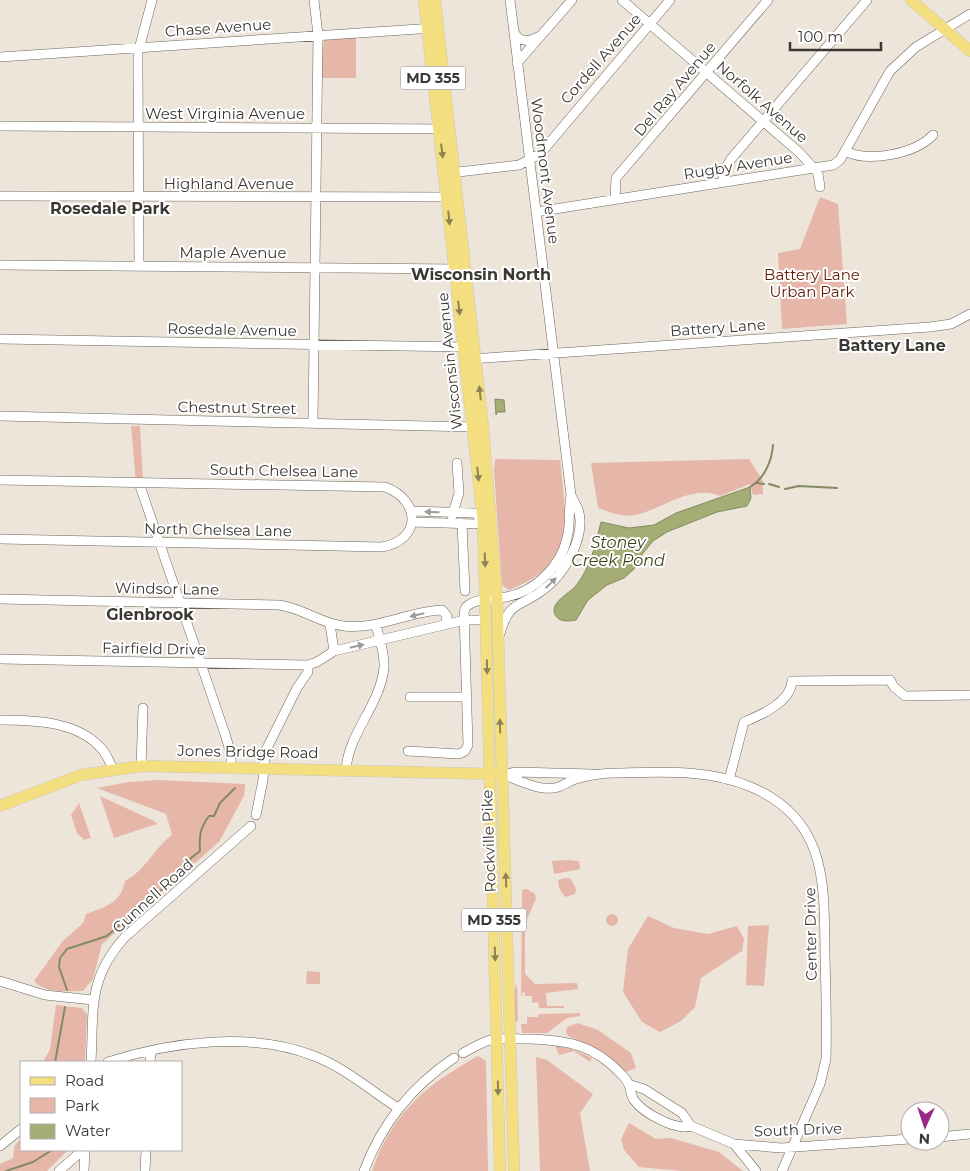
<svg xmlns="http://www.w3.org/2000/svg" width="970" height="1171" font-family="Montserrat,sans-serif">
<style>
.green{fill:#e6b6a9}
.water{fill:#a4ad74;stroke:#848a61}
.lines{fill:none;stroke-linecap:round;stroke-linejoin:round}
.stream{stroke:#848a61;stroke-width:2}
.minor-casing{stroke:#6c655b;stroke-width:10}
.major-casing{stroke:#c8c7c6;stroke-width:12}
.minor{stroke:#fff;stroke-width:9}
.major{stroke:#f4df80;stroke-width:11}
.oneway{fill:#8e8356}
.oneway2{fill:#9d9c9a}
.labels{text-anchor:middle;stroke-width:4;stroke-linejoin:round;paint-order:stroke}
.shield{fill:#fff;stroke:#767471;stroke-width:1}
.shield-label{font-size:14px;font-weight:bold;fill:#3b3834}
.street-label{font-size:15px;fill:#3b3834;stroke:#fff}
.park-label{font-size:15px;fill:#621a06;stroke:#fff}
.neighbourhood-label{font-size:16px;font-weight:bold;fill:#3b3834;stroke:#fff}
.water-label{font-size:16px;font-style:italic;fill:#3c4115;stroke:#fff}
</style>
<rect width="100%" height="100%" fill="#ede5da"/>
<path class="green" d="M356,35V78H321L324,39Z
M820,197L838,204L847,324L782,329L778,253L800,249Z
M131,426H140L143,482H136Z
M495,459L560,460C566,519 578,564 509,590L502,585L494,470Z
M749,459L763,481V494L753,495L750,484L720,496C692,484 662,509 636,515C624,518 609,512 598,508L591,463Z
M158,780L245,784L244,796L219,842L102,944L93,979L83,991C68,991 45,994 34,981L62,942L83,923L86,914C105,907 121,903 125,881C146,870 154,848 172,835L166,814L97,788L129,782Z
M100,796L154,821L157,824L114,838Z
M79,803L91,838L84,840L77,833L71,815Z
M567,860L579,861L580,869L554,874L552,861Z
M566,878L571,879L576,889L575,894L565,897L559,888L558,880Z
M527,889L535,894L536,899L525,924V974L535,984L577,983L578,989L546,993L547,1006H564V1008H539L538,1002L532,1003V996H525V992L522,993L521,999L522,890Z
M606 920a6 6 0 1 1 12 0a6 6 0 1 1-12 0Z
M648,916L674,928L708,934L737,926L744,939L742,951L701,978L695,1007L681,1021L660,1032L642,1022L623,992L628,949Z
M769,925L764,986L746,985L748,926Z
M307,971L320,972V984H306Z
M517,984L518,1021H515L514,991Z
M56,1005L82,1008L87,1014L85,1062H46L44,1060L50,1050Z
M580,1013V1016L567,1018L547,1033H522L521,1024H527V1017H538L539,1014Z
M578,1023L598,1030L631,1053L636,1068L626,1072L607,1055L594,1047L568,1036L566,1032L567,1027Z
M555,1045L574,1050L592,1058L590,1062L574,1051L559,1055Z
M478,1056L486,1061L488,1171H372C392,1113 426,1085 478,1056Z
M536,1057L547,1060L593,1094L580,1113L590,1171H540Z
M629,1123L656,1139L671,1138L719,1152L743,1171H681L639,1167L624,1150L621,1139Z
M21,1139V1150H68L47,1171H0V1164L13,1158L15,1145Z"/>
<path class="water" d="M495,399L504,400L505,412H497L496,415Z
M750,487L751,498L747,506L717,512L667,532L653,541L643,553L634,569L624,578L607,585L588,600L576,620C567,622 555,622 554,610C554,601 569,593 575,587C591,567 595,546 601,522L629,528L654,525L676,513Z"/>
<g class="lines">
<path class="stream" d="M757,483L764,484
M769,484L779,487
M750,487C764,479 772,461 773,445
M785,489L799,486L837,488
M67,990L59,967L60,958L67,949L107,936L151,897L181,876L191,858L200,851C199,836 200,828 209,816H214L220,803L235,788
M55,1062L65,1007
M6,1171L33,1162L52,1150"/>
<defs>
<path id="minor" d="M622,0L800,153L818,173L820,187
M514,32C520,44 530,41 540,36
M0,57L434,28
M517,63L572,0
M0,126L445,129
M845,151C868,163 915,154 933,135
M450,173L519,165L540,154L670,0
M723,182L724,171L731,159L867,0
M0,196L452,197
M615,199L616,178L768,0
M536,212L833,165L840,160L890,71L916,47L970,14
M0,265L460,269
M139,267L138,70V53L152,0
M0,339L464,347
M471,359L930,327L951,324L970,314
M0,416L473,427
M313,423L318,35L314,0
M0,480L385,487C421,500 422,540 382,547L0,539
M139,483L225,734L231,754V766
M412,511L475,513L483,520L475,524L413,522
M452,516L459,493L457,463
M462,524L465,591
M0,599L279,605C303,608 321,624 344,626C378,630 409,611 442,610L447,616L446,624
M330,624L334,651
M500,634C509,600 519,608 543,590C564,575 587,536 578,509C576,505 573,500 571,495L510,0
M0,659L308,665
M410,697H467
M0,720C32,720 75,721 99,746C106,752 109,761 113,769
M408,751L459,754L465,751L468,745L464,612L466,607C476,598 493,599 506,597C535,592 561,566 567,538C571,524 568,510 571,496
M141,766L143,708
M346,769C349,732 381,704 384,667C385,653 379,638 376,625
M501,774C514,778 533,788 544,788C561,790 563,783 576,779C589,775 603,773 617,773C661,772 710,769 751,787C829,820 824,887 825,957C826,991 827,1025 826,1059L820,1084L782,1171
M505,774L516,772L592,774
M729,780L744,722C761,715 791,702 792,681L890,680L894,687L905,696L970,695
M256,815L263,780L265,752L297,688L308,672V665L317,662L334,651L465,620H486
M0,981L45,995L93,1000
M463,1053C471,1049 480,1043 490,1040C502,1037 516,1039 528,1039C569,1040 595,1045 624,1077C632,1085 629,1093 634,1100C643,1113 676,1131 691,1126
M91,1062C94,1010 87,979 125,937L251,826
M108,1062C169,1042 252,1031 314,1056C344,1067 371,1091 398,1108
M150,1062L151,1052
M631,1085L644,1089L682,1113L691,1126L734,1144L781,1148L910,1139
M940,1137L970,1134
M734,1144L756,1171
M0,1146L21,1129
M59,1171L83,1150
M84,1171L85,1150
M145,1171L146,1150
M364,1171C382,1123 412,1086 454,1058"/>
<path id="major" d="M424,0L483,520L500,1171
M435,0L483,427L497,599L514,1171
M911,0L970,51
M0,806L81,775L141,766L497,774"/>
</defs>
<use href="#minor" class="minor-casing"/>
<use href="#major" class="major-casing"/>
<use href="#minor" class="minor"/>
<use href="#major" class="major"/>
</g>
<defs><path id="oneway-solid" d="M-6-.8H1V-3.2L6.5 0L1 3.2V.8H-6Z" transform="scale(1.25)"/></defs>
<g class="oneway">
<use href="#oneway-solid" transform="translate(442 151) rotate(83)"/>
<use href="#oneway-solid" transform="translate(449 218) rotate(84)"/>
<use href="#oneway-solid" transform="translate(459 308) rotate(83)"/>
<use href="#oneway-solid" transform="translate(480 393) rotate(-96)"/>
<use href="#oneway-solid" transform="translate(478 474) rotate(84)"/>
<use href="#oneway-solid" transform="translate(485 560) rotate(88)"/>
<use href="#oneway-solid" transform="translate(487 667) rotate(89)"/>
<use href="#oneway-solid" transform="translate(500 726) rotate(-92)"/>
<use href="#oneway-solid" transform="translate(506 880) rotate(-92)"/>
<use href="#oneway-solid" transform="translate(495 954) rotate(88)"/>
<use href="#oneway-solid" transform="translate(498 1088) rotate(89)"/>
</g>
<g class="oneway2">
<use href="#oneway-solid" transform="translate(432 512) rotate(-178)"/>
<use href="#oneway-solid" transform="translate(551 583) rotate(-44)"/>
<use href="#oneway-solid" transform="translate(417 615) rotate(167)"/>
<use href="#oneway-solid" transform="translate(357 646) rotate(-13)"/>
</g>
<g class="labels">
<g class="shield">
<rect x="400.5" y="66.5" width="65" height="23" rx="4"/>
<rect x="461.5" y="908.5" width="65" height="23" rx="4"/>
</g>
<g class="shield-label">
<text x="433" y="83">MD 355</text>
<text x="494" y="925">MD 355</text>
</g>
<g class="street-label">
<text transform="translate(218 28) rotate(-4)" y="5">Chase Avenue</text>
<text transform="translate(601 59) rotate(-49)" y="5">Cordell Avenue</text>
<text transform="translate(675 89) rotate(-50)" y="5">Del Ray Avenue</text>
<text transform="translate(762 102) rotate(41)" y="5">Norfolk Avenue</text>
<text x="225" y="119">West Virginia Avenue</text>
<text transform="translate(738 166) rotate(-9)" y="5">Rugby Avenue</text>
<text transform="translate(545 171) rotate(83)" y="5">Woodmont Avenue</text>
<text x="229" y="189">Highland Avenue</text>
<text x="233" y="258">Maple Avenue</text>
<text transform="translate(718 328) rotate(-4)" y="5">Battery Lane</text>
<text transform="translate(232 330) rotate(1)" y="5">Rosedale Avenue</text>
<text transform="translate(450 361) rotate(-96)" y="5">Wisconsin Avenue</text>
<text transform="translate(237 408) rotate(1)" y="5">Chestnut Street</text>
<text transform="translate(284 471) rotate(1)" y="5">South Chelsea Lane</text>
<text transform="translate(218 530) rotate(1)" y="5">North Chelsea Lane</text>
<text transform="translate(167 589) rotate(1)" y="5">Windsor Lane</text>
<text transform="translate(154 649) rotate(1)" y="5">Fairfield Drive</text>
<text transform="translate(248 752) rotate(1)" y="5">Jones Bridge Road</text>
<text transform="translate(489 841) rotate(-92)" y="5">Rockville Pike</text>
<text transform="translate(153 896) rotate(-42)" y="5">Gunnell Road</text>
<text transform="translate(811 934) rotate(-91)" y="5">Center Drive</text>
<text transform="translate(798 1130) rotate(-2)" y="5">South Drive</text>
</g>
<g class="park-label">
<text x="812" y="280">Battery Lane<tspan x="812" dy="17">Urban Park</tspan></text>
</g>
<g class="neighbourhood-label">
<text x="110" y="214">Rosedale Park</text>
<text x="481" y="280">Wisconsin North</text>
<text x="892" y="351">Battery Lane</text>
<text x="150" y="620">Glenbrook</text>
</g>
<g class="water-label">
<text x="618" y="548">Stoney<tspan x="618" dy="18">Creek Pond</tspan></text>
</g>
</g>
<rect x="20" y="1061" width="162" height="90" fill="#ffffff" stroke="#b1afae"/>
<rect x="30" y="1077" width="25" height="8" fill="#f4df80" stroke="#b1afae"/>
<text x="65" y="1086" font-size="15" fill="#3b3834">Road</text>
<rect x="30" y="1098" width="25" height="15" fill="#e6b6a9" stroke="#b1afae"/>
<text x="65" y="1111" font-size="15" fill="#3b3834">Park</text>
<rect x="30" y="1124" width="25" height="15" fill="#a4ad74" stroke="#b1afae"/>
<text x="65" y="1136" font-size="15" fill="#3b3834">Water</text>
<g transform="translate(925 1126) rotate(183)"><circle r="24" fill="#ffffff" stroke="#b1afae"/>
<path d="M0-4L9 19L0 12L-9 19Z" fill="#992886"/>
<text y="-8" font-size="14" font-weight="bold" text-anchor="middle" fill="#3b3834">N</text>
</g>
<path d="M790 42v8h91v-8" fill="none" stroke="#3b3834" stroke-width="2.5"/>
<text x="798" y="42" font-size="15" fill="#3b3834" stroke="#ffffff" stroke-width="4" paint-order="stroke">100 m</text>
</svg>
